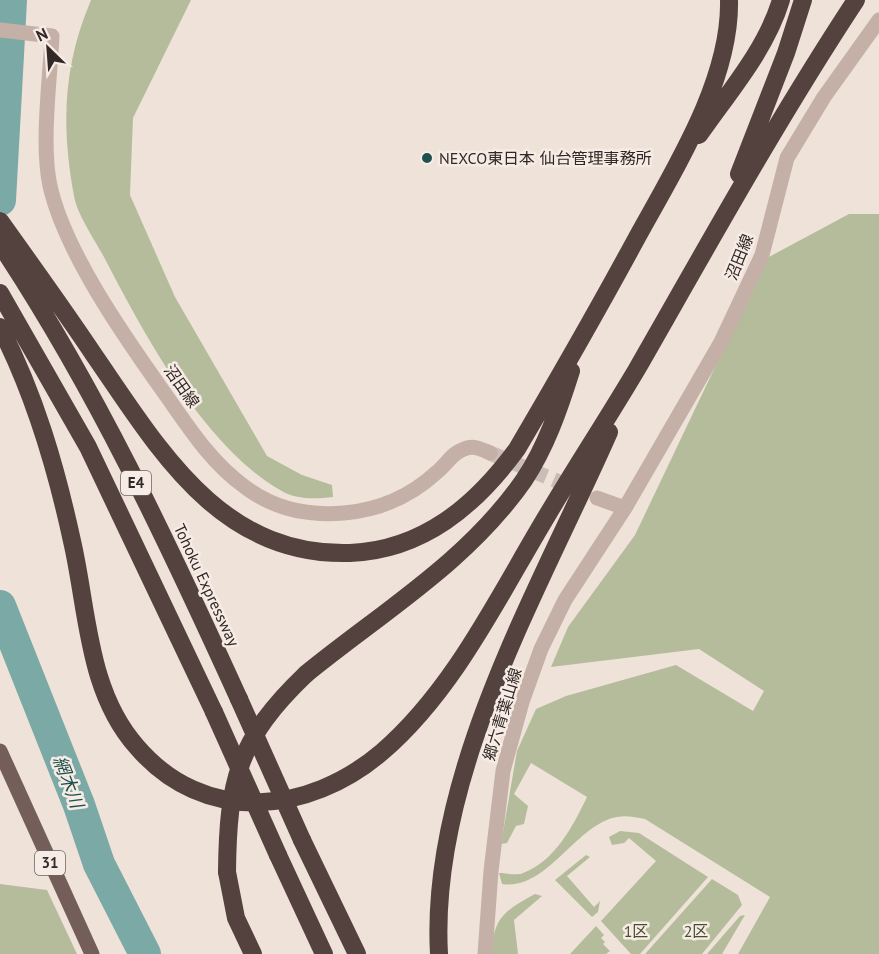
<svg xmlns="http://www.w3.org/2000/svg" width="879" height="954" font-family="'PT Sans','Noto Sans JP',sans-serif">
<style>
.green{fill:#b5bc9b}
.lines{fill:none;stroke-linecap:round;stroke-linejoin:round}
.river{stroke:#7ba9a5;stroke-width:32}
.minor-tunnel{stroke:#c9bdb5;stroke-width:15;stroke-dasharray:15 8;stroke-linecap:butt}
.minor{stroke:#c5b0a7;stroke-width:15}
.major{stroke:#735e59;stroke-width:15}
.highway{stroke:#53423e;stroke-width:18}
.highway-bridge{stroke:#53423e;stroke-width:18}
.poi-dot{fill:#20504d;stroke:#f7ece5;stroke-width:2}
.labels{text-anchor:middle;stroke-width:5;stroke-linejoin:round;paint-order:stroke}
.shield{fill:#f7ece5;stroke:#6d6460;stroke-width:1.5}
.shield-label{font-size:15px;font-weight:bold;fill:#322927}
.poi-label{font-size:16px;fill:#322927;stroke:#f7ece5;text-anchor:start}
.street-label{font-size:16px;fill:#322927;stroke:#f7ece5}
.park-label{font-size:16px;fill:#474e2d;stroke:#f7ece5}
.water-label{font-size:18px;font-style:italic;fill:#20504d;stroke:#f7ece5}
</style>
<rect width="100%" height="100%" fill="#efe2d9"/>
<path class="green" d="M91,0H191L133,118L130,195L175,297L267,456L302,475L332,485L333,497C315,499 296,500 280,490C205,447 145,336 106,261C97,243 77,215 74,196C61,125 63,66 91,0Z
M849,214H879V954H738L770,897L645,819C635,817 626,815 617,817C576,824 547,891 502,884L499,873C507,873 517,876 523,873C555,861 573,826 587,797L531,763L514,794L528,806L524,824L516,826L507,843L501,844L517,751L536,709L566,696L676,665L753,711L764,691L699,649L551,667L568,627L635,535L767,258Z
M620,831L639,833L708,877L640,954H631L601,921L656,861L629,838L624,843L612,845L609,837Z
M586,855L590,857L567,876L594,907L600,901L598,912L592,917L555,880Z
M712,879L738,895L742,905L702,954H645Z
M0,884L47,890L77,954H0Z
M535,894L542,896L514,920L518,954H492C493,918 504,911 535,894Z
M745,915L722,954H707L740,916Z
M596,926L604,935L601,938L605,942L603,944L610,951L606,954H570Z"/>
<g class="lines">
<path class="river" d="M0,200L11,0
M0,606L79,805L99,864L145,954"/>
<path class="minor-tunnel" d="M490,453L576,489"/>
<path class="minor" d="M0,30L52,36C50,80 41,144 50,186C65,252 124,336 163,391C188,426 210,462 245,487C274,509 309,516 344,513C379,510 411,496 437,472C447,464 452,453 464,449C474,445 481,449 490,453
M597,498L625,508
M485,954L491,871L503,771L522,702L541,649L565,600L625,508L721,342L762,255L787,158L824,97L879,20"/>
<path class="major" d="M0,751L92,954"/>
<path class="highway" d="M699,135C728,93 766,50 781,0
M739,174L786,53L803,0
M0,221C32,266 64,310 94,355C159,449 220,557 350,553C423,550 475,506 517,449C557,381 596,313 634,243C672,173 731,82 729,0
M0,244C95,387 168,543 239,699
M0,293L88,447L214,712
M0,327C35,395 56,467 72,541C88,610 87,691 137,747C204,825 308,815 382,752C455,689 499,595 548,514C577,465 608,418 637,369C708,245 777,120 856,0
M306,674C382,612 467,562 524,480C546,447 559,409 571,371
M302,840L357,954
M278,855L324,954
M227,872L236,918L253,954
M439,954C429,776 539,591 609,432"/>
<path class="highway-bridge" d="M239,699L302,840
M214,712L278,855
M227,872C228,780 238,739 306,674"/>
</g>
<circle class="poi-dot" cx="427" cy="158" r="6"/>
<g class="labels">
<g class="shield">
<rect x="121" y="471" width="30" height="24" rx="4.5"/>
<rect x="35" y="851" width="30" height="24" rx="4.5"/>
</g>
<g class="shield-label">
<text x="136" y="488">E4</text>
<text x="50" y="868">31</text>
</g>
<g class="poi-label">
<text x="439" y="164">NEXCO東日本 仙台管理事務所</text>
</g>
<g class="street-label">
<text transform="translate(739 257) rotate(-68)" y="6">沼田線</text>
<text transform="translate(182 386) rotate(55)" y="6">沼田線</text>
<text transform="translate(207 585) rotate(65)" y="6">Tohoku Expressway</text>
<text transform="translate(502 714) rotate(-73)" y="6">郷六青葉山線</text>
</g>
<g class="park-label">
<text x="636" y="937">1区</text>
<text x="696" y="937">2区</text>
</g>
<g class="water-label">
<text transform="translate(68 782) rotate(69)" y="6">網木川</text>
</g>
</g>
<g transform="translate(48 48) rotate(335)" stroke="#f7ece5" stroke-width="4.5" paint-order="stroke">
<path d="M0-4.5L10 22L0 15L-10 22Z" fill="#322927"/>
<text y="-9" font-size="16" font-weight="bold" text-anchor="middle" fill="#322927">N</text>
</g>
</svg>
